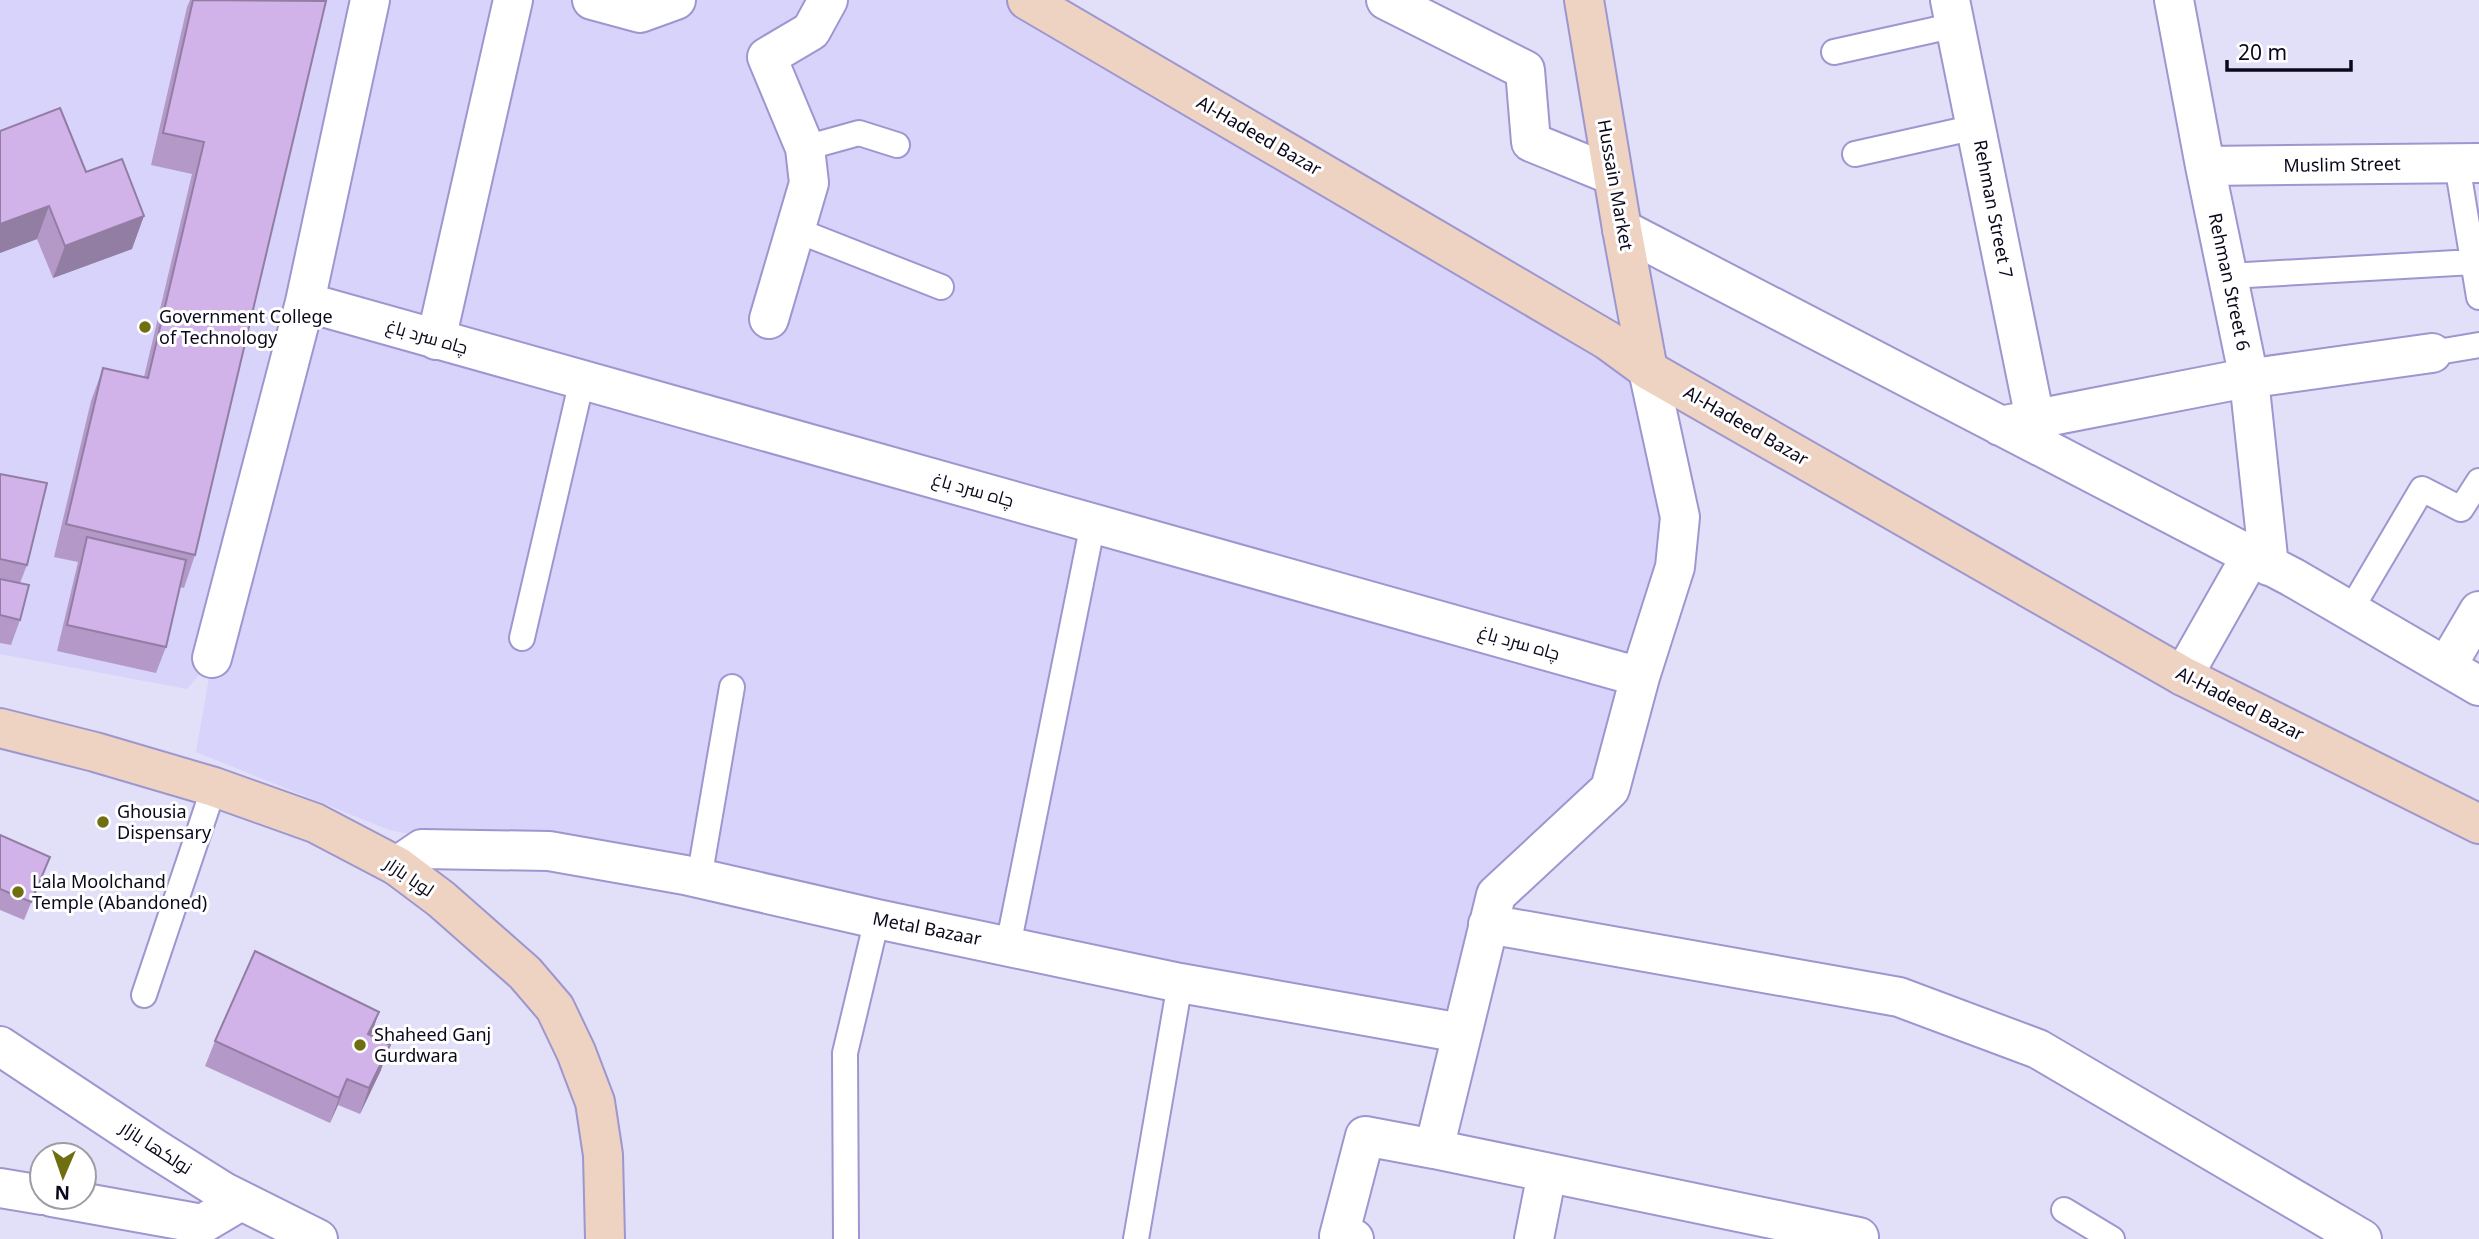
<svg xmlns="http://www.w3.org/2000/svg" width="2479" height="1239" font-family="'Noto Sans',Cairo,sans-serif">
<style>
.built{fill:#d7d3fb}
.lines{fill:none;stroke-linecap:round;stroke-linejoin:round}
.lane-casing{stroke:#9d96cf;stroke-width:28}
.street-casing{stroke:#9d96cf;stroke-width:42}
.secondary-casing{stroke:#9d96cf;stroke-width:42}
.lane{stroke:#fff;stroke-width:24}
.street{stroke:#fff;stroke-width:38}
.secondary{stroke:#eed3c2;stroke-width:38}
.wall{fill:#b499c8}
.shaded-wall{fill:#927da3}
.building{fill:#d1b2e9;stroke:#927da3;stroke-width:2}
.poi-dot{fill:#6f6f12;stroke:#fff;stroke-width:2.5}
.labels{text-anchor:middle;stroke-width:6;stroke-linejoin:round;paint-order:stroke}
.street-label{font-size:18px;fill:#0c081c;stroke:#fff}
.poi-label{font-size:18px;fill:#0c081c;stroke:#fff;text-anchor:start}
</style>
<rect width="100%" height="100%" fill="#e2e0f8"/>
<path class="built" d="M0,0H1022L1648,370L1677,502L1610,789L1511,881L1461,1033L389,830L196,752L212,660L187,689L0,654Z"/>
<g class="lines">
<defs>
<path id="lane" d="M1834,52L1956,25
M805,148L859,133L897,145
M1855,154L1976,127
M2457,164L2479,297
M796,230L941,287
M2229,276L2473,262
M2432,353L2479,345
M2350,611L2422,489L2461,509L2479,481
M522,638L582,380
M699,879L732,687
M1008,946L1093,523
M144,995L214,787
M2064,1210L2112,1239
M846,1239L845,1053L877,919
M1136,1239L1180,983"/>
<path id="street" d="M592,0L640,13L676,0
M1386,0L1525,70L1531,142L1612,175
M1950,0L2035,419
M2174,0L2205,166L2249,379L2269,566
M2205,166L2479,163
M1622,229L2292,577L2479,686
M305,302L1640,677
M769,319L809,183L805,148L767,57L811,31L828,0
M436,340L513,0
M2000,426L2231,381L2432,353
M212,658L305,302L370,0
M2446,667L2479,611
M2183,676L2251,556
M397,866L422,849L549,851L685,875L877,919L1180,983L1461,1033
M1488,924L1899,997L2038,1049L2362,1239
M0,1046L154,1148L224,1192L318,1239
M1434,1149L1859,1237
M0,1188L42,1195
M52,1197L202,1224L241,1201
M1354,1239L1339,1236L1365,1136L1434,1149L1496,895L1610,789L1640,677L1675,567L1680,517L1648,370
M1534,1239L1547,1173"/>
<path id="secondary" d="M1027,0L1607,340L1648,370L2183,676L2479,824
M1584,0L1622,229L1648,370
M0,728L95,752L214,787L315,823L397,866L441,899L525,973L555,1008L576,1052L595,1102L603,1155L605,1239"/>
</defs>
<use href="#lane" class="lane-casing"/>
<use href="#street" class="street-casing"/>
<use href="#secondary" class="secondary-casing"/>
<use href="#lane" class="lane"/>
<use href="#street" class="street"/>
<use href="#secondary" class="secondary"/>
</g>
<path class="wall" d="M190,0H323L195,555L184,588L180,587L166,647L156,673L57,651L78,562L54,557L91,401L103,368L144,377L192,174L151,165L187,7Z
M86,172L132,249L53,278L37,239L0,253Z
M0,474L27,565L20,583V620L11,645L0,643Z
M0,835L43,874L24,920L0,910Z
M379,1012L371,1035L381,1070L360,1114L338,1105L330,1123L205,1066L215,1041Z"/>
<path class="shaded-wall" d="M49,206L37,239L0,253V224Z
M144,216L132,249L53,278L65,246Z
M379,1012L370,1038L368,1034Z
M390,1045L381,1070L360,1114L369,1088Z
M347,1079L338,1105L330,1123L339,1098Z"/>
<path class="building" d="M193,0L326,1L195,555L66,524L103,368L148,378L204,142L163,133Z
M60,108L86,172L122,159L144,216L65,246L49,206L0,224V131Z
M0,474L47,483L27,565L0,559Z
M87,537L186,560L166,647L67,625Z
M0,579L29,585L20,620L0,615Z
M0,835L50,857L31,902L0,889Z
M255,951L379,1012L368,1034L390,1045L369,1088L347,1079L339,1098L215,1041Z"/>
<g class="poi-dot">
<circle cx="145" cy="327" r="7"/>
<circle cx="103" cy="822" r="7"/>
<circle cx="18" cy="892" r="7"/>
<circle cx="360" cy="1045" r="7"/>
</g>
<g class="labels">
<g class="street-label">
<text transform="translate(1259 136) rotate(30)" y="6">Al-Hadeed Bazar</text>
<text transform="translate(2342 165) rotate(-1)" y="6">Muslim Street</text>
<text transform="translate(1615 185) rotate(80)" y="6">Hussain Market</text>
<text transform="translate(1993 209) rotate(79)" y="6">Rehman Street 7</text>
<text transform="translate(2229 282) rotate(78)" y="6">Rehman Street 6</text>
<text transform="translate(427 337) rotate(16)" y="6">چاہ سرد باغ</text>
<text transform="translate(1746 426) rotate(30)" y="6">Al-Hadeed Bazar</text>
<text transform="translate(973 490) rotate(16)" y="6">چاہ سرد باغ</text>
<text transform="translate(1519 643) rotate(16)" y="6">چاہ سرد باغ</text>
<text transform="translate(2240 704) rotate(27)" y="6">Al-Hadeed Bazar</text>
<text transform="translate(409 877) rotate(34)" y="6">لوہا بازار</text>
<text transform="translate(927 929) rotate(11)" y="6">Metal Bazaar</text>
<text transform="translate(156 1148) rotate(33)" y="6">نولکھا بازار</text>
</g>
<g class="poi-label">
<text x="159" y="323">Government College<tspan x="159" dy="21">of Technology</tspan></text>
<text x="117" y="818">Ghousia<tspan x="117" dy="21">Dispensary</tspan></text>
<text x="32" y="888">Lala Moolchand<tspan x="32" dy="21">Temple (Abandoned)</tspan></text>
<text x="374" y="1041">Shaheed Ganj<tspan x="374" dy="21">Gurdwara</tspan></text>
</g>
</g>
<g transform="translate(63 1176) rotate(182)"><circle r="33" fill="#ffffff" stroke="#9e9ca4" stroke-width="2"/>
<path d="M0-5L12 26L0 18L-12 26Z" fill="#6f6f12"/>
<text y="-10" font-size="19" font-weight="bold" text-anchor="middle" fill="#0c081c">N</text>
</g>
<path d="M2227 60v10h124v-10" fill="none" stroke="#0c081c" stroke-width="3.5"/>
<text x="2238" y="60" font-size="21" fill="#0c081c" stroke="#ffffff" stroke-width="5" paint-order="stroke">20 m</text>
</svg>
